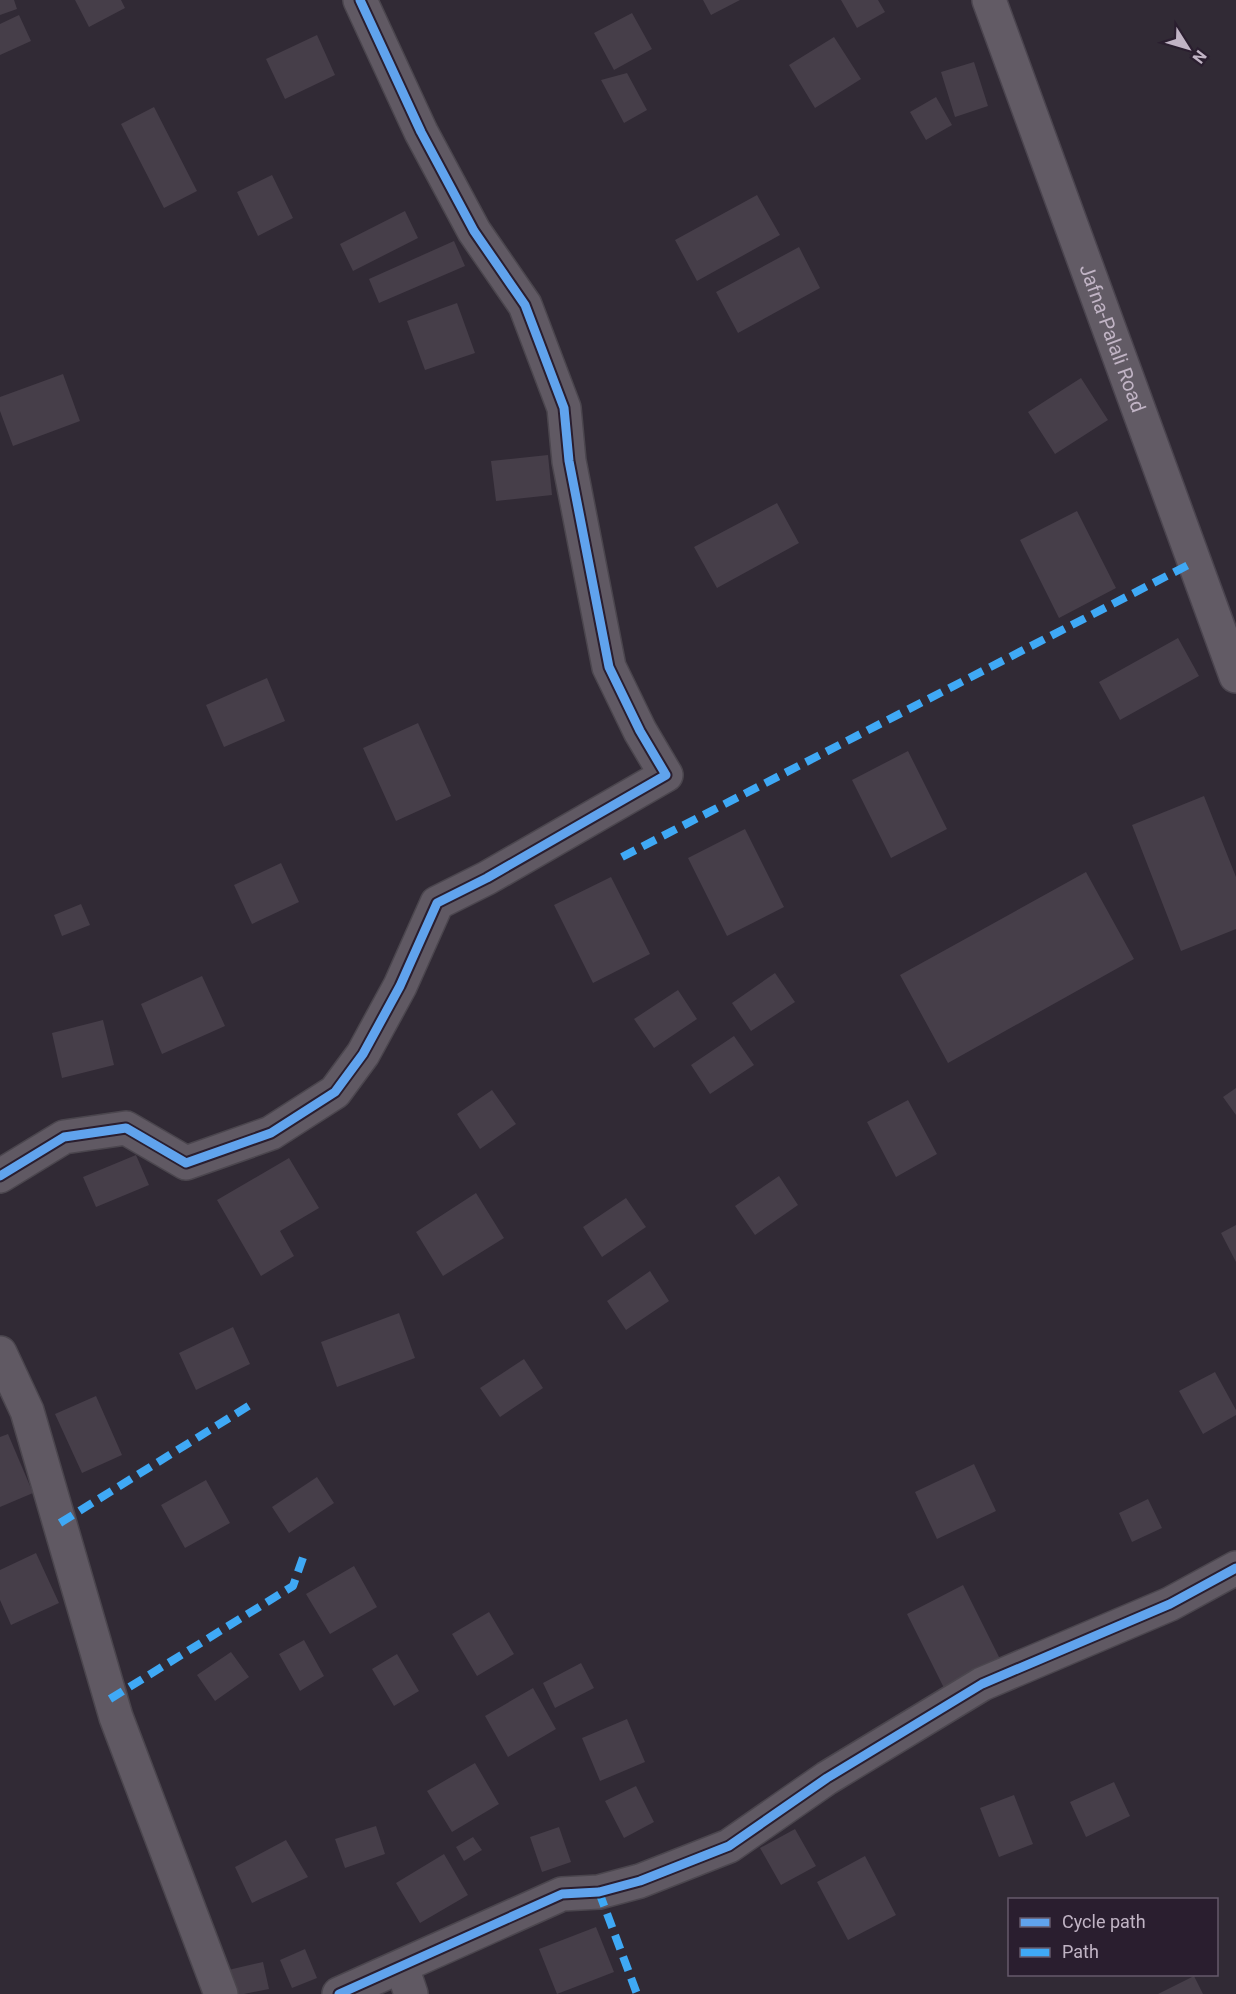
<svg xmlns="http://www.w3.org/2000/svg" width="1236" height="1994" font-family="Roboto,sans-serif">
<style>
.building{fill:#463e49}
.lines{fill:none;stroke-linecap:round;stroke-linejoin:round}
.minor-casing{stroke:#4b464e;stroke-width:36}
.major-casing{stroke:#4b454f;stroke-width:36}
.minor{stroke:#605963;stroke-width:33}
.major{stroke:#625b65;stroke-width:33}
.quiet{stroke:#3fa9f5;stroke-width:8;stroke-dasharray:15 8;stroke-linecap:butt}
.cycleway-casing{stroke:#2a1e2f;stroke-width:13}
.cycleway{stroke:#60a3ed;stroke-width:9}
.labels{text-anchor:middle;stroke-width:6;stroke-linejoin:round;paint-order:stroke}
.street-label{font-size:20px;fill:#c1b4c5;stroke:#2a1e2f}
</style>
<rect width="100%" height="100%" fill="#312a35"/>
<path class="building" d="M0,0H14L17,9L0,15Z
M75,0H121L125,8L89,27Z
M703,0H740L711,15Z
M841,0H878L885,12L857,28Z
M632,13L652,49L614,70L594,33Z
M19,15L31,41L0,55V24Z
M317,35L335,75L285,99L266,59Z
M834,37L861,79L815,108L789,65Z
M974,62L988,106L955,117L941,72Z
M627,73L647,110L624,123L601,80Z
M936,97L952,125L926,140L910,112Z
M154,107L197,191L164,208L121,124Z
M272,175L293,218L258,236L237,192Z
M757,195L780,235L697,281L675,240Z
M405,211L418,238L353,271L340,244Z
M454,241L465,266L379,303L369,279Z
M799,247L820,288L738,333L716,292Z
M457,303L475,353L425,370L407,321Z
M63,374L80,421L13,446L0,411V397Z
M1081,378L1108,420L1055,454L1028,412Z
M548,455L552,495L496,501L491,461Z
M777,503L799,543L717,588L694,547Z
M1077,511L1116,588L1059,618L1020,540Z
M1178,638L1199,676L1120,720L1099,682Z
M267,678L285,721L224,747L206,705Z
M418,723L451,796L396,821L363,748Z
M908,751L947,829L891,858L852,780Z
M1204,796L1236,877V929L1181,951L1132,825Z
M745,829L784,907L727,936L688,858Z
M281,863L299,902L252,924L234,885Z
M1086,872L1134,959L948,1063L900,975Z
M611,877L650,954L593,983L554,905Z
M81,904L90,925L62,936L54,915Z
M775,973L795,1002L751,1031L732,1003Z
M202,976L225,1026L162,1054L141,1004Z
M678,990L697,1019L654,1048L634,1019Z
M103,1020L114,1065L62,1078L52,1033Z
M734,1036L754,1065L710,1094L691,1065Z
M1236,1088V1115L1223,1097Z
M492,1090L516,1124L480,1149L457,1114Z
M908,1100L937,1154L896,1177L867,1122Z
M136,1155L149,1185L96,1207L83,1177Z
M289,1158L319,1208L280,1231L294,1256L261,1276L217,1200Z
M779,1176L798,1205L755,1235L735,1206Z
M476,1193L504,1238L443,1276L416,1232Z
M626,1198L646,1227L602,1257L583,1227Z
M1236,1225V1262L1221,1233Z
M650,1271L669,1301L626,1330L607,1301Z
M399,1313L415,1358L337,1387L321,1342Z
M233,1327L250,1364L196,1390L179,1353Z
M524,1359L543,1388L500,1417L480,1388Z
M1215,1372L1236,1410V1415L1203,1434L1179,1391Z
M96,1396L122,1455L82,1473L55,1414Z
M8,1434L33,1493L0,1507V1437Z
M974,1464L996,1511L937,1539L915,1492Z
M317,1477L334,1503L289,1533L272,1507Z
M206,1480L230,1523L185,1548L161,1505Z
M1148,1499L1162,1528L1132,1542L1119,1513Z
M36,1553L59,1603L11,1625L0,1600V1570Z
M354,1566L377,1607L330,1634L306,1594Z
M963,1585L1002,1663L946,1692L907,1614Z
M489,1612L514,1654L477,1676L452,1634Z
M304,1640L324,1676L300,1691L279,1654Z
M231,1652L249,1677L215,1701L197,1675Z
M397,1654L419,1691L394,1706L372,1669Z
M581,1663L594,1688L555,1708L543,1683Z
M533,1688L556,1729L508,1757L485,1716Z
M627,1719L645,1762L600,1781L582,1738Z
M475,1763L499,1804L452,1832L427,1791Z
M1114,1782L1130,1816L1086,1837L1070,1802Z
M636,1786L654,1822L624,1838L605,1801Z
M1014,1795L1033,1844L999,1857L980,1808Z
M376,1826L385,1854L345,1868L335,1839Z
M559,1827L571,1862L542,1872L530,1837Z
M795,1829L816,1866L781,1885L760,1848Z
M473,1837L482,1850L464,1861L456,1847Z
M286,1840L308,1877L252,1903L235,1867Z
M444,1854L468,1895L420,1923L396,1883Z
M865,1856L896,1915L848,1940L817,1882Z
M596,1927L614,1972L557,1994L539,1949Z
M305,1949L317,1978L292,1988L280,1960Z
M263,1962L269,1989L244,1994H229L224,1971Z
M1194,1976L1203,1994H1158Z"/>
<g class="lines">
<defs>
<path id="minor" d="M0,1176L64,1137L126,1128L186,1163L271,1133L335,1092L363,1054L400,986L437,903L487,878L666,775L640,731L609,667L569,461L564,408L525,305L474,231L421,132L360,0
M0,1353L27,1411L116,1717L221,1994
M402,1967L411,1994
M339,1994L562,1894L599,1892L640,1881L729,1846L827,1778L982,1684L1170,1604L1236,1568"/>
<g id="major">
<path id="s1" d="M989,0L1236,676"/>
</g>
</defs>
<use href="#minor" class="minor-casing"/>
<use href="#major" class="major-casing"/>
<use href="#minor" class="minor"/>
<use href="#major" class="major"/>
<path class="quiet" d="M622,857L1194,562
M60,1523L250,1405
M110,1699L293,1586L305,1552
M599,1892L637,1994"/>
<defs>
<path id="cycleway" d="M0,1176L64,1137L126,1128L186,1163L271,1133L335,1092L363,1054L400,986L437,903L487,878L666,775L640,731L609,667L569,461L564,408L525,305L474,231L421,132L360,0
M339,1994L562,1894L599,1892L640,1881L729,1846L827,1778L982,1684L1170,1604L1236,1568"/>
</defs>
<use href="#cycleway" class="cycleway-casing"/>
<use href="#cycleway" class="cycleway"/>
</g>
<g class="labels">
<g class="street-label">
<text dy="7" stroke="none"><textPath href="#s1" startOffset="360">Jafna-Palali Road</textPath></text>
</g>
</g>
<rect x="1008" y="1898" width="210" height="78" fill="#2a1e2f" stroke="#665a6b" stroke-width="1.5"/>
<rect x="1020" y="1918" width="30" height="9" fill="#60a3ed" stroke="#665a6b" stroke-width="1.5"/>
<text x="1062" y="1928" font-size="18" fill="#c1b4c5">Cycle path</text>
<rect x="1020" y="1948" width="30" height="9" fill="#3fa9f5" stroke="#665a6b" stroke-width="1.5"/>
<text x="1062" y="1958" font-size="18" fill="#c1b4c5">Path</text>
<g transform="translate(1188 48) rotate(127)" stroke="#2a1e2f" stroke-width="4.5" paint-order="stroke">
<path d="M0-4.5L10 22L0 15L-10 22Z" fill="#c1b4c5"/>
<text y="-9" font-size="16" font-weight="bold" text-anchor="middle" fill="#c1b4c5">N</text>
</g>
</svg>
